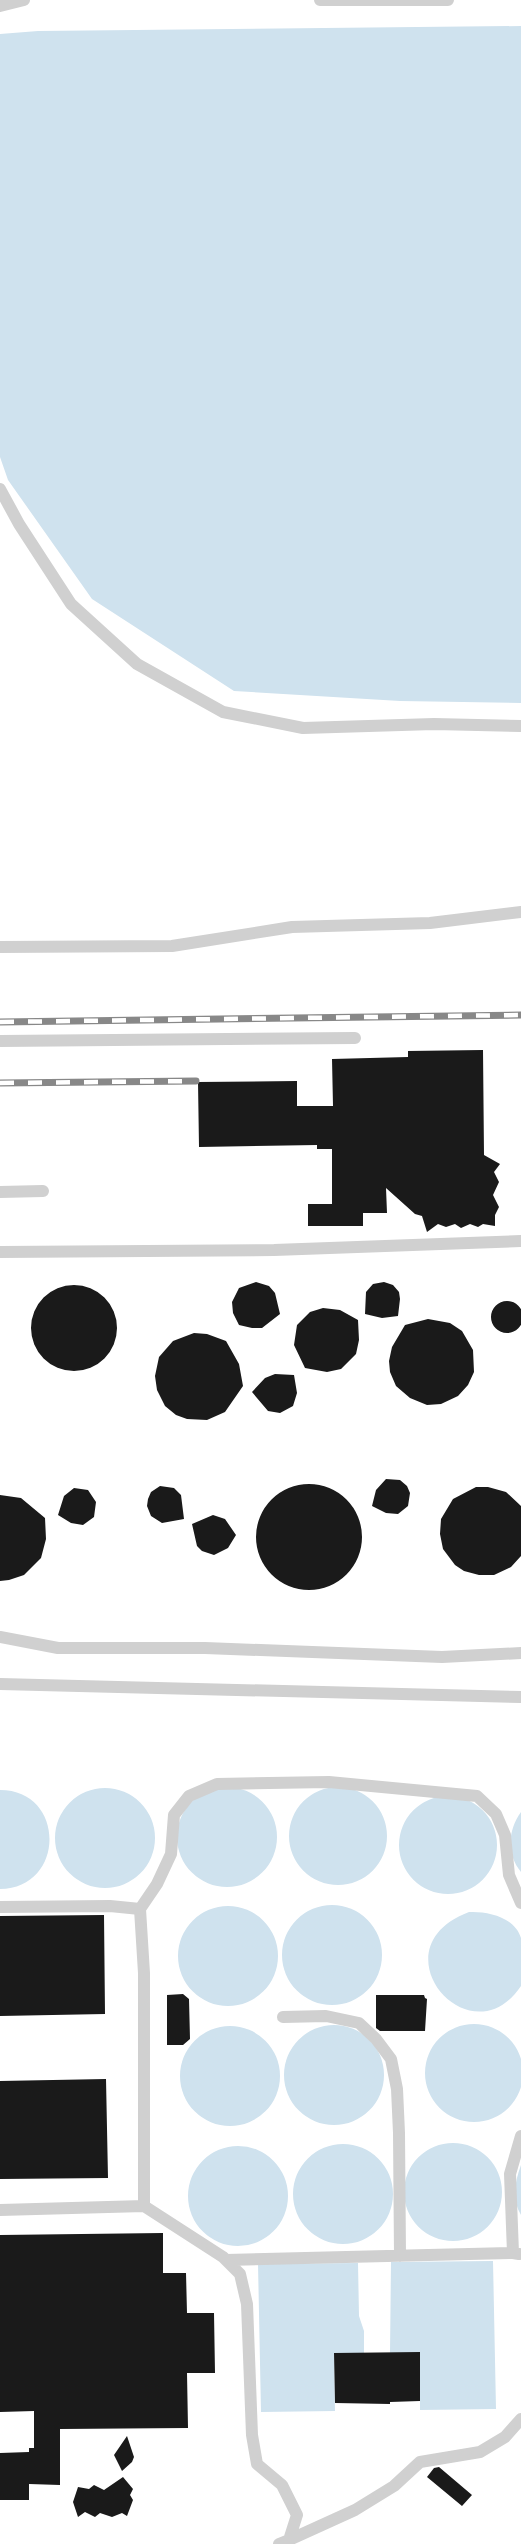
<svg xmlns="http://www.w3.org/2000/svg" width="521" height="2544" font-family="'Alegreya Sans',sans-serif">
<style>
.water{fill:#cfe2ee}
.building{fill:#1a1a1a}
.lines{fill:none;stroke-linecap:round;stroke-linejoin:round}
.lane{stroke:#d0d0d0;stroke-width:12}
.rail-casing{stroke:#888;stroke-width:7}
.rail{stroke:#fff;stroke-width:4.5;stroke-dasharray:14;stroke-linecap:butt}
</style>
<rect width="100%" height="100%" fill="#fff"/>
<path class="water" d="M521,26V703L400,701L234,691L92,599L8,480L0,457V34L38,31Z
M289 1836a49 49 0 1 1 98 0a49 49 0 1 1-98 0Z
M177 1837a50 50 0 1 1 100 0a50 50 0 1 1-100 0Z
M55 1838a50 50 0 1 1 100 0a50 50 0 1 1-100 0Z
M0,1790C66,1790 66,1888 0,1889Z
M399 1845a49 49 0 1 1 98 0a49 49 0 1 1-98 0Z
M521,1812V1872C506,1854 508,1830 521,1812Z
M282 1955a50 50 0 1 1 100 0a50 50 0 1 1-100 0Z
M178 1956a50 50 0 1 1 100 0a50 50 0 1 1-100 0Z
M469,1912C487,1911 515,1917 521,1938C521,1952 521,1972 521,1986C470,2062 373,1948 469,1912Z
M425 2073a49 49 0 1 1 98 0a49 49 0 1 1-98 0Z
M284 2075a50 50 0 1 1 100 0a50 50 0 1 1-100 0Z
M180 2076a50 50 0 1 1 100 0a50 50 0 1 1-100 0Z
M404 2192a49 49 0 1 1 98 0a49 49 0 1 1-98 0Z
M293 2194a50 50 0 1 1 100 0a50 50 0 1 1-100 0Z
M188 2196a50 50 0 1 1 100 0a50 50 0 1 1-100 0Z
M521,2165V2215C511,2198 515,2182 521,2165Z
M493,2261L496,2409L420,2410V2353H390L391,2262Z
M358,2263L359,2316L364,2331V2353L334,2354L335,2411L261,2412L258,2264Z"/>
<path class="building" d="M483,1050L484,1155L500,1164L494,1172L499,1182L493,1195L499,1207L495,1215V1226L483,1224L478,1227L470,1224L461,1228L455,1224L446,1227L438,1224L427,1232L422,1216L415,1214L386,1188L387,1213H363V1226H308V1204H332V1149H317V1145L199,1147L198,1082L297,1081V1106H333L332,1059L408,1057V1051Z
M256,1282L269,1286L275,1293L280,1314L262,1328H252L239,1325L233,1313L232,1302L239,1288Z
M384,1282L393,1285L399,1292L400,1299L398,1316L382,1318L365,1314L366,1292L373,1284Z
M31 1328a43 43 0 1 1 86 0a43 43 0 1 1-86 0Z
M491 1317a16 16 0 1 1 32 0a16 16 0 1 1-32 0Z
M323,1308L340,1310L358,1320L359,1340L356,1354L341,1369L327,1372L305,1368L294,1345L297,1325L310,1312Z
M428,1319L450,1323L462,1331L473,1350L474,1372L468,1385L458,1396L441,1404L427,1405L410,1398L396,1386L390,1372L389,1361L392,1347L405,1325Z
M194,1333L207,1334L226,1341L239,1364L243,1386L225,1412L207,1420L187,1419L176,1415L165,1406L157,1390L155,1376L159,1357L173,1341Z
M275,1374L294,1375L297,1393L293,1406L280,1413L268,1411L252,1392L265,1378Z
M386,1479L400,1480L407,1486L410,1493L408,1506L398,1514L386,1513L372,1506L376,1490Z
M256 1537a53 53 0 1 1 106 0a53 53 0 1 1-106 0Z
M160,1486L174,1488L181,1495L184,1519L162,1523L151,1516L147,1506L148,1499L151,1492Z
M476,1487H488L506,1492L521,1506V1556L511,1567L494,1575H479L464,1571L455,1565L443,1549L440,1534L441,1519L453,1499Z
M74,1488L88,1490L96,1502L94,1517L83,1525L71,1523L58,1515L64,1496Z
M0,1495L21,1498L45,1518L46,1539L41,1558L24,1575L9,1580L0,1581Z
M213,1515L225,1519L236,1535L228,1548L214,1555L202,1551L197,1546L192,1524Z
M104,1915L105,2014L0,2016V1916Z
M183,1994L189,1999L190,2039L183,2045H167V1995Z
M376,1995H424L425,1998L427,1999L425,2031H380L376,2028Z
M106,2079L108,2178L0,2179V2081Z
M163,2233V2273H186L187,2313H214L215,2373H187L188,2428L60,2429V2485L29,2484V2500H0V2453L29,2452V2448H34V2411L0,2412V2235Z
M420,2352V2401L390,2402V2404L335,2403L334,2353Z
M127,2436L134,2457L132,2462L122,2471L114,2455Z
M439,2467L472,2495L462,2506L427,2477L434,2468Z
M123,2477L133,2489L130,2495L133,2500L127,2516L122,2513L112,2517L100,2513L95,2517L85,2512L78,2517L73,2502L78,2487L89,2489L94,2485L104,2490Z"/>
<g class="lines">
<path class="lane" d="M320,0H448
M0,6L24,0
M0,489L19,524L71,604L137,664L223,712L303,728L434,724L521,726
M0,947L172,946L292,927L430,923L521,912
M0,1041L355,1038
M0,1192L43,1191
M0,1252L274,1250L521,1241
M0,1637L58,1648H205L442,1657L521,1653
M0,1684L521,1697
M0,1907L110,1906L140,1909
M283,2017L326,2016L359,2023L376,2039L391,2059L397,2089L399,2133L400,2256
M144,2206L223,2257L240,2274L247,2304L252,2435L257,2464L282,2485L297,2515L289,2540L279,2544
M0,2210L144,2206V1973L140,1909L157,1884L171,1854L174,1815L189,1796L217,1784L329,1782L477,1796L496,1814L505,1835L509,1875L521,1903
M519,2254L513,2253L510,2174L521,2136
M226,2260L513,2253
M289,2540L355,2510L394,2486L420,2462L480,2452L505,2437L521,2419"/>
<defs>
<path id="rail" d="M0,1022L521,1015
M0,1083L196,1081"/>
</defs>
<use href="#rail" class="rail-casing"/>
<use href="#rail" class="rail"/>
</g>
</svg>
